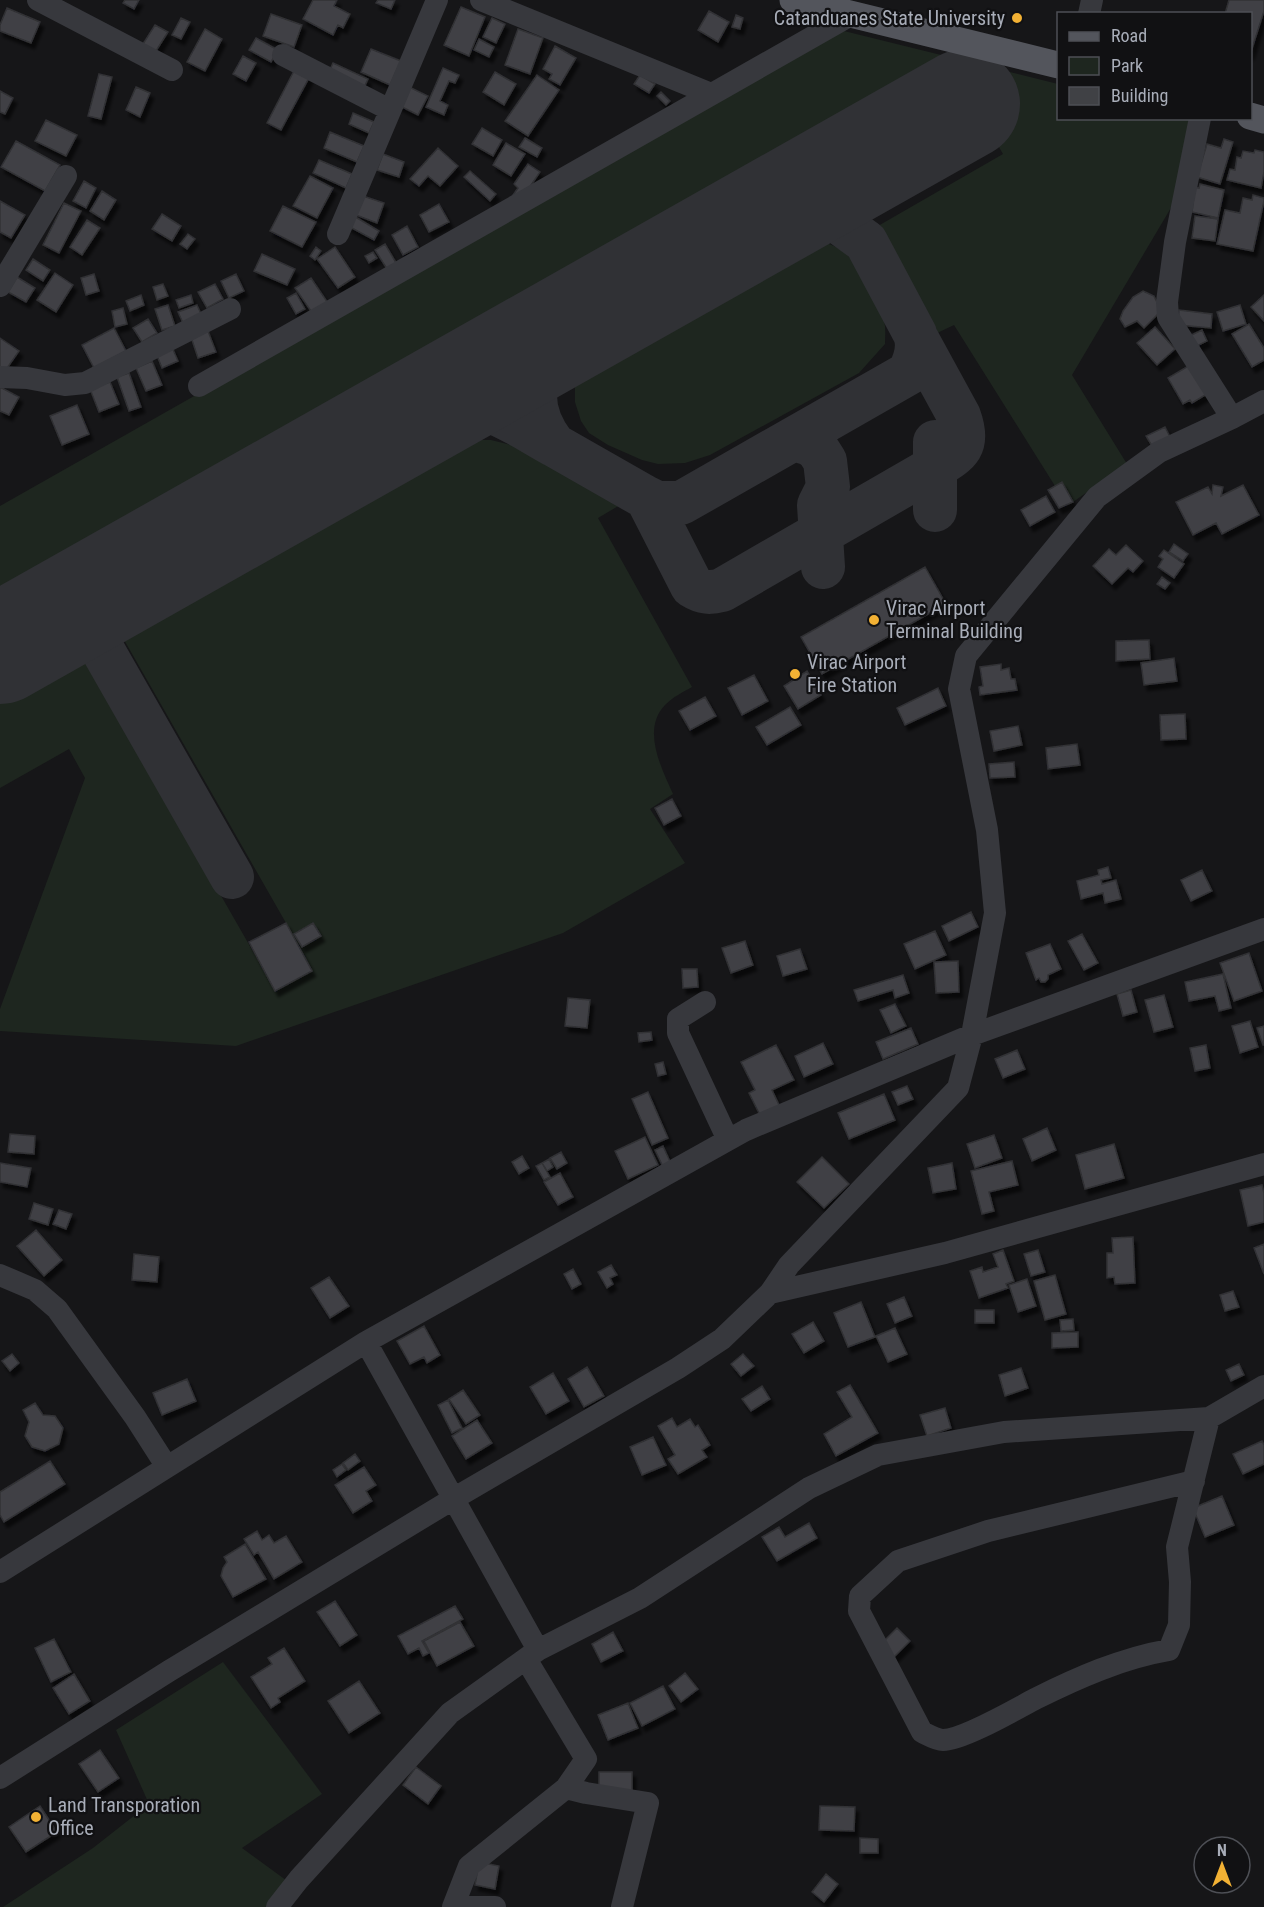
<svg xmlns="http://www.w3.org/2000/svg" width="1264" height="1907" font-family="'Roboto Condensed',sans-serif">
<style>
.green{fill:#1e261f}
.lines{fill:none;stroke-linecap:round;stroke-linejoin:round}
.taxiway{stroke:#303135;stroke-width:44}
.runway{stroke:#303135;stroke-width:110}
.building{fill:#404145;stroke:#303034;stroke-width:1.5;filter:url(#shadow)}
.minor{stroke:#37383d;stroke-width:22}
.major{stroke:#53555c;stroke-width:27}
.poi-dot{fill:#f2b134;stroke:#111113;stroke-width:2}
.labels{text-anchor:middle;stroke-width:4.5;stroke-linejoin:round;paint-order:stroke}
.poi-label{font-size:20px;fill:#a8adb8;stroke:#111113;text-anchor:start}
</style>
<defs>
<filter id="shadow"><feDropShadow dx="3.5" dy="5.5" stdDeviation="1.5" flood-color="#0009"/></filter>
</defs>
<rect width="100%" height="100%" fill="#161618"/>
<path class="green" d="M840,30L1058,84V118L1193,119L1175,201L1072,375L1127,464L1073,502L1055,486L954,325L933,335L878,226L1003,154L957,76L934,70L836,124L844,136L0,607V506Z
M806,243C812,243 819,242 825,243C854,249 879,294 884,321C886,328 885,337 885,344L859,373L710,455L685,463L658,464L642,460L608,445L589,433L581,421L575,402V384L596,351L789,245Z
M458,440H491L511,445L620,505L598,518L692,687C683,692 673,697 665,705C641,730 662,769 673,794L650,809L685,863L563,933L236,1046L0,1031V1009L85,778L69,749L0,788V688L77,644L275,990L312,972L286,923L115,624L431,447Z
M223,1662L322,1794L242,1848L294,1886L276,1907H3L93,1848L149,1804L116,1730Z"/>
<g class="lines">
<path class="taxiway" d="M552,337C533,377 525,408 554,445L647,498L657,503H681L909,373C915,361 920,348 915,334L866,242L803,196
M428,407C479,395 511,421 554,445
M793,439L810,444L818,450L825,461L828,487L819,505L823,567
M935,442V510
M647,498L692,586C703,593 710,593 722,590L935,467C960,452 970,446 959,416L918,341
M77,605L232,877"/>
<path class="runway" d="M0,649L965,104"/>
</g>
<path class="building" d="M125,0H139L134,9L123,3Z
M313,0H337L334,6L350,14L343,28L338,25L333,35L303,19Z
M378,0H395L391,9L376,3Z
M1229,0H1264V11L1250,55V14H1225Z
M461,7L485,17L469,56L444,45Z
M7,8L40,22L31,43L0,31V25Z
M709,11L729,22L718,42L698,30Z
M271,14L302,25L294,47L263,36Z
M736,15L743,18L740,29L732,27Z
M181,18L190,22L181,39L172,35Z
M492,18L505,24L496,43L483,37Z
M155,25L168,32L156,51L143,44Z
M205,29L222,39L205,71L187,62Z
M518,29L543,38L530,74L505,65Z
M256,38L278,50L271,62L249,50Z
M479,39L494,47L489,57L474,50Z
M555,46L576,58L560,85L549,79L552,74L543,69Z
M371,49L401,61L390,85L361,72Z
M243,56L256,63L246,81L233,74Z
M333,63L368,79L362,92L327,76Z
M443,68L459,75L455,83L449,81L440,101L448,105L444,115L426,107Z
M295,69L310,76L281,130L267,123Z
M495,72L516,84L504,105L483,92Z
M99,74L112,77L101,119L88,116Z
M537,75L559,90L528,136L505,121Z
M640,75L655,84L649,93L634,84Z
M405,85L428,96L418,115L396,104Z
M136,87L150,93L140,117L126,110Z
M0,91L13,98L5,114L0,112Z
M661,92L670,101L666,105L657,96Z
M353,113L374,122L369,133L349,124Z
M46,120L77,135L66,156L35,141Z
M482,128L502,140L493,156L472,144Z
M330,132L364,146L357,162L324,148Z
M525,138L542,148L537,157L519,147Z
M1224,139L1233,142L1220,184L1197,177L1207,144L1221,148Z
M16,141L60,165L45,191L1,167Z
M506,143L525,154L511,176L493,165Z
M438,148L458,166L440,186L428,176L419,186L410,179Z
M1255,150L1264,152V172L1261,188L1227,180L1230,169L1235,170L1237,157L1241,158L1243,151L1254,153Z
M383,154L404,162L399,177L377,170Z
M319,160L352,174L346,188L313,173Z
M528,164L540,172L521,200L513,195L518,188L514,184Z
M470,171L496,194L490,201L464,177Z
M310,176L333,188L317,218L293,206Z
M84,181L96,188L86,208L73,201Z
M1200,184L1224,190L1218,218L1192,212L1195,187L1199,188Z
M102,191L116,200L104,220L90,211Z
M1253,195L1264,198V201L1253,251L1217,244L1225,210L1240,213L1243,198L1252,200Z
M363,196L384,203L377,223L356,215Z
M0,201L25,215L11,238L0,232Z
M64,203L81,211L59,253L43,245Z
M439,204L449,222L429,232L420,215Z
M283,206L316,222L302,247L270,231Z
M162,214L181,226L172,241L152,229Z
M354,216L379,231L374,240L348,226Z
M1195,216L1218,219L1215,241L1192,238Z
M87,220L100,228L82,255L70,247Z
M407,226L418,247L403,255L392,235Z
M188,234L195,239L187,249L180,244Z
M385,244L398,266L389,272L375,250Z
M316,247L321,251L315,260L310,256Z
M335,247L355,277L338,288L317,259Z
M373,252L377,258L369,263L365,256Z
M262,254L295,269L287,285L254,271Z
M33,259L50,270L43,281L26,270Z
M55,273L73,285L56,312L37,300Z
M94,274L99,291L86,295L81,278Z
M236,274L244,291L229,298L221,281Z
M17,277L35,288L26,302L8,292Z
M311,278L330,306L315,317L295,288Z
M163,284L168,296L157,300L153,287Z
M215,284L223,299L207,308L198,292Z
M1143,291L1154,296L1161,311L1144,328L1137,321L1125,327L1120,319L1123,311L1133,297Z
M296,293L305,309L296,314L287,298Z
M141,295L144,305L130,311L126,301Z
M191,295L193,303L179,308L176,300Z
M1264,295V321L1251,307Z
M168,305L175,326L162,330L155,309Z
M197,305L202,316L183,323L178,312Z
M1240,305L1246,324L1223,331L1217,312Z
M123,308L127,324L115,327L112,311Z
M1179,310L1212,314L1211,328L1178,325Z
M148,319L157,333L142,342L133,328Z
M1249,324L1264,348V360L1252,367L1232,334Z
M1155,327L1175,349L1157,365L1137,343Z
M114,328L126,351L94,368L82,345Z
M1202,330L1207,341L1193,348L1187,337Z
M208,331L216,352L198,358L191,337Z
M0,338L19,351L3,374L0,372Z
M172,347L178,361L162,368L156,353Z
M152,361L162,385L146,391L136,368Z
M1190,365L1207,394L1192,403L1190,400L1183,404L1168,378Z
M129,373L141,407L129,411L117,377Z
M110,382L119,404L99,412L90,389Z
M0,387L19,397L9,415L0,411Z
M77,405L89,434L62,445L50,416Z
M1165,427L1170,437L1152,446L1146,436Z
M1062,482L1073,502L1059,508L1048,490Z
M1213,485L1223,487L1221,496L1243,485L1259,515L1222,534L1216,523L1193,535L1176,502L1208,487L1212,494Z
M1046,496L1055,512L1030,526L1021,510Z
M1174,544L1188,554L1183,561L1169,552Z
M1126,545L1143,561L1133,572L1128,568L1112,584L1093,566L1109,549L1116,555Z
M1164,550L1184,564L1174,578L1158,567L1163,559L1159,556Z
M925,567L946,604L822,674L801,637Z
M1162,577L1170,583L1165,589L1157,584Z
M1149,640L1150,659L1116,661V641Z
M1174,658L1177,681L1144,685L1141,663Z
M1001,664V670L1009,668L1011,679H1015L1017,690L980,695L979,687L983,686L980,667Z
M807,671L821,695L798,709L784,686Z
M754,675L768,701L742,715L728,688Z
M938,688L946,706L905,725L897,708Z
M705,697L716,716L690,730L679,711Z
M790,707L801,725L767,745L756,727Z
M1185,714L1186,739L1161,740L1160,715Z
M1018,726L1022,745L994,751L990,731Z
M1077,744L1080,765L1048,769L1046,748Z
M1014,762L1015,777L990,778L989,764Z
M672,799L681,816L664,825L655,808Z
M1108,867L1111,878L1101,880L1102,884L1116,880L1121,899L1105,903L1103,893L1081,899L1077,881L1099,875L1098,870Z
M1202,870L1212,891L1191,901L1181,880Z
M971,912L978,927L949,941L942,926Z
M286,923L312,971L275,991L249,942Z
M313,923L321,936L302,947L294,934Z
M935,931L946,955L915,969L904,944Z
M1082,934L1098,963L1084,970L1068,941Z
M745,941L753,965L731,973L722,948Z
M1050,944L1061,969L1048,975V979L1045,982H1041L1039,978L1036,980L1026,953Z
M800,949L807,969L783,976L777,956Z
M1249,953L1262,991L1234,1001L1220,963Z
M958,961L959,992L936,993L934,962Z
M682,969H697L698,987L683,988Z
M1223,974L1231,1008L1219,1011L1215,996L1189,1001L1185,982Z
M903,975L909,993L895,998L893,990L858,1001L854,990Z
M1131,990L1137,1012L1123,1016L1117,994Z
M1164,995L1173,1027L1154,1032L1145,1000Z
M568,998L590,1000L587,1028L565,1026Z
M895,1004L906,1026L891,1033L880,1010Z
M1250,1021L1258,1047L1240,1053L1232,1026Z
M1264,1026V1045H1263L1257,1028Z
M911,1028L918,1044L883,1059L876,1042Z
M651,1032L652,1040L639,1042L638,1033Z
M823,1043L833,1064L804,1077L795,1056Z
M776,1045L794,1080L772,1090L780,1107L761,1117L749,1093L755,1090L741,1062Z
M1206,1045L1210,1068L1195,1071L1190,1048Z
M1017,1050L1025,1069L1003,1078L995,1059Z
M663,1062L666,1074L658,1076L655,1064Z
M907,1086L913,1099L898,1105L892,1092Z
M648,1092L668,1138L652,1145L632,1099Z
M884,1094L895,1120L849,1139L838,1113Z
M1047,1128L1056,1150L1032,1161L1023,1139Z
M10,1134L35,1136L34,1154L8,1152Z
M994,1135L1002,1158L975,1168L967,1144Z
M645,1137L658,1165L628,1179L615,1151Z
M1114,1144L1124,1178L1085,1189L1076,1155Z
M663,1146L673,1168L665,1171L655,1150Z
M561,1152L567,1163L557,1169L550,1158Z
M522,1156L529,1168L519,1174L512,1162Z
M822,1157L849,1184L824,1208L797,1182Z
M549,1159L553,1167L547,1171L542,1163Z
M1012,1161L1018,1185L989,1192L994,1211L982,1214L971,1171Z
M0,1163L31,1168L27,1187L0,1182Z
M542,1163L550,1177L544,1180L536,1166Z
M952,1163L956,1189L933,1193L928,1168Z
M560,1173L573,1197L558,1205L544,1182Z
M1262,1185L1264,1193V1222L1248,1226L1240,1190Z
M34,1203L53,1209L48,1225L29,1219Z
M59,1210L72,1214L66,1229L53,1224Z
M36,1230L62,1260L44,1276L17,1246Z
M1133,1237L1135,1283L1115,1284L1114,1277L1107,1278V1253H1113L1112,1238Z
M1264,1244V1274L1254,1248Z
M1003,1250L1014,1281L1006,1284L1008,1288L979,1298L970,1271L982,1267L983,1272L998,1267L993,1254Z
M1038,1250L1045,1272L1031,1276L1024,1254Z
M134,1254L159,1257L157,1282L132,1280Z
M611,1265L617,1275L610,1278L613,1284L607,1288L598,1272Z
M573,1269L581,1284L572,1289L564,1274Z
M1055,1275L1066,1314L1045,1320L1034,1281Z
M329,1277L349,1306L330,1318L311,1288Z
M1027,1279L1036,1306L1018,1312L1009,1285Z
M1233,1291L1239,1307L1225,1311L1220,1295Z
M904,1297L912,1316L895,1323L887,1304Z
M861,1302L875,1337L848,1347L834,1313Z
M975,1310H994V1323H975Z
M1073,1319L1074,1330L1061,1331L1060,1320Z
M813,1322L824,1341L804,1353L792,1334Z
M424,1326L440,1355L427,1363L424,1357L410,1364L397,1341Z
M895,1328L907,1354L888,1362L876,1336Z
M1078,1332V1347L1052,1348V1333Z
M12,1354L19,1363L10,1371L2,1361Z
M743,1354L754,1366L741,1376L731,1364Z
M1239,1364L1244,1375L1231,1381L1226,1370Z
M587,1367L604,1396L584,1407L568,1379Z
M1021,1368L1028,1388L1005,1396L999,1375Z
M553,1373L569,1401L546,1414L530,1387Z
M187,1379L196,1401L162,1415L153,1393Z
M850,1385L878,1433L836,1456L824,1434L852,1417L837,1392Z
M762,1386L770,1399L751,1411L742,1399Z
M463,1390L480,1415L466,1424L449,1399Z
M448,1400L462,1428L452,1433L438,1405Z
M35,1403L43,1415L55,1416L63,1428L59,1444L45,1451L32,1447L25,1436L29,1422L23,1410Z
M945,1408L951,1428L927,1436L920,1415Z
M672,1418L677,1427L690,1419L695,1427L698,1425L710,1445L702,1450L707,1457L678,1474L668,1459L675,1455L658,1426Z
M477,1420L492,1443L466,1459L452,1436Z
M653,1437L666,1465L642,1475L630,1447Z
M1262,1441L1264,1445V1464L1243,1474L1233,1454Z
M355,1454L360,1461L348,1470L343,1463Z
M50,1461L65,1484L4,1522L0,1515V1492Z
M342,1464L346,1470L337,1477L333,1470Z
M364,1467L376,1485L366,1491L372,1501L353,1513L335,1485Z
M1222,1496L1234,1525L1205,1537L1193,1508Z
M809,1523L817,1538L777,1561L762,1537L779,1527L785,1537Z
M257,1531L262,1540L269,1535L274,1543L286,1536L302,1562L274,1579L258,1552L254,1555L244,1539Z
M245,1544L266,1579L233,1597L221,1576L223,1568L227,1562L224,1557Z
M335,1601L357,1635L340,1646L317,1612Z
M455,1606L463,1619L422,1641L429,1653L423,1656L419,1648L408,1654L398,1636Z
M460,1622L474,1646L437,1666L424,1641Z
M897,1628L910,1641L892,1659L879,1646Z
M613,1632L623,1651L601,1662L592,1644Z
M54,1639L71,1672L51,1682L35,1648Z
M284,1648L305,1681L278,1698L280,1702L271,1708L251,1677L272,1664L268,1658Z
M685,1673L698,1689L681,1702L669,1686Z
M74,1674L90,1701L69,1714L53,1688Z
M359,1681L380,1713L349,1733L328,1701Z
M663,1686L675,1709L642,1726L630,1703Z
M628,1703L638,1728L608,1740L598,1715Z
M100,1750L119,1778L98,1792L79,1764Z
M416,1767L441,1786L428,1804L403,1785Z
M599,1772H632V1793L599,1792Z
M40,1806L57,1832L26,1852L9,1827Z
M820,1806L855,1807L854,1831L819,1830Z
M860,1838L878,1839V1853H860Z
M479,1862L499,1866L495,1889L475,1885Z
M826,1874L838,1884L824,1902L812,1892Z"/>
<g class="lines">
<path class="minor" d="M38,0L172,70
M481,0L711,94
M1089,14L1092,0
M283,55L390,110
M1200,118L1175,242L1167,302L1168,317L1232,418
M338,234L437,0
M0,286L66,176
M0,377L27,378L65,385L85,383L230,309
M199,386L851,15
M705,1002L678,1019V1033L728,1140
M0,1275L35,1290L57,1309L135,1417L167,1467
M770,1293L945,1253L1264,1164
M366,1342L538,1650
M1194,1481L988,1531L898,1561L860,1596L859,1611L922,1732C928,1735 937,1740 943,1740C963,1740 1016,1709 1035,1699C1077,1678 1122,1658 1169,1650L1179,1625L1180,1582L1177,1547L1209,1418
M0,1572L366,1342L746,1130L972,1035L1264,929
M0,1778L169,1671L453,1499L678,1368L722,1339L770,1293L789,1265L958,1088L972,1035L995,913L987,830L959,689L966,656L1097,497L1159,452L1232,418L1264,401
M566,1788L586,1793L648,1803L622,1907
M277,1907L299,1879L450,1713L538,1650L640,1598L809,1488L878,1455L1004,1432L1209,1418L1264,1386
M453,1907L469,1866L566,1788L586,1759L526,1659
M453,1907H495"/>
<path class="major" d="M793,0L1058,65
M1250,116L1264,120"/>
</g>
<g class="poi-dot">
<circle cx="1017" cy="18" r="6"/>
<circle cx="874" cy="620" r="6"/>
<circle cx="795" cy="674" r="6"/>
<circle cx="36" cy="1817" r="6"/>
</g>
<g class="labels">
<g class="poi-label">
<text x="1005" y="25" text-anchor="end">Catanduanes State University</text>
<text x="886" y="615">Virac Airport<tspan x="886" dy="23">Terminal Building</tspan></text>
<text x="807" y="669">Virac Airport<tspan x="807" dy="23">Fire Station</tspan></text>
<text x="48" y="1812">Land Transporation<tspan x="48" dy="23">Office</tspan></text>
</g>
</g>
<rect x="1057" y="12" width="195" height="108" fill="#111113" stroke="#4d4f55" stroke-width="1.5"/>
<rect x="1069" y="32" width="30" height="9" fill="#53555c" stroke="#4d4f55" stroke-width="1.5"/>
<text x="1111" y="42" font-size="18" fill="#a8adb8">Road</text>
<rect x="1069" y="57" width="30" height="18" fill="#1e261f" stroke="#4d4f55" stroke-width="1.5"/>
<text x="1111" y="72" font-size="18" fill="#a8adb8">Park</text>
<rect x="1069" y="87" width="30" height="18" fill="#404145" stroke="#4d4f55" stroke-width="1.5"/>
<text x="1111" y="102" font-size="18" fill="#a8adb8">Building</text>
<g transform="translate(1222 1865)"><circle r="28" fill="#111113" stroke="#4d4f55" stroke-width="1.5"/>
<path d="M0-4.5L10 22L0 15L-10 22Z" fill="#f2b134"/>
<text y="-9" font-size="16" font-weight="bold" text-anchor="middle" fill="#a8adb8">N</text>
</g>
</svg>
